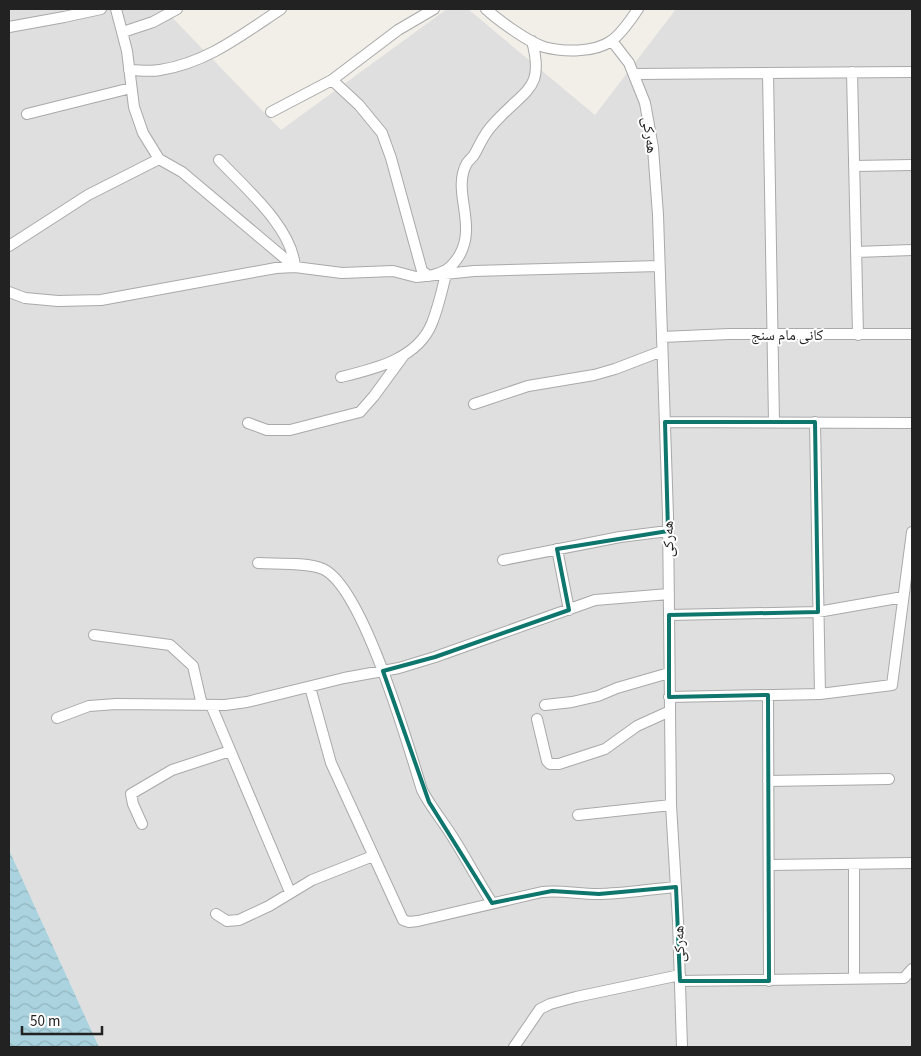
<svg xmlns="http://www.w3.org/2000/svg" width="921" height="1056" font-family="'Source Sans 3','Noto Naskh Arabic',sans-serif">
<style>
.residential{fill:#e0dfdf}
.water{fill:url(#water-waves)}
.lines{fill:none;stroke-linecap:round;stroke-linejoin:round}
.minor-casing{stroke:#a9a9a9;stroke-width:12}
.minor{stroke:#fff;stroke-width:10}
.marked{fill:none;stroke:#0f766e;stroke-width:4;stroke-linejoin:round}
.labels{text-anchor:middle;stroke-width:4;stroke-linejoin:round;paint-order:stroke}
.street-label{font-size:15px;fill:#222;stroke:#fff}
</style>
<defs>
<pattern id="water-waves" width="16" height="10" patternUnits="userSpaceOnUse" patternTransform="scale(1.25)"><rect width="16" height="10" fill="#aad3df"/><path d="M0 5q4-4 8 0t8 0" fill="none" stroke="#92b5bf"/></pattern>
</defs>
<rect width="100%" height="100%" fill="#f2efe9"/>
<path class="residential" d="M9,9H164L281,130L447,9H468L595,115L676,9H912V1047H99L9,850Z"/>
<path class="water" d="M9,850L99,1047H9Z"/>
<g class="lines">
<defs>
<path id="minor" d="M116,9L127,51L134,107L143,133L159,159L182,172L295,267
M486,9C498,20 528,42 544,47C563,52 594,53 611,41C620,35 632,18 638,9
M9,27L64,17L101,9
M123,32L153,22L177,9
M612,41L629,63L645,103L653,148L658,215L668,516L671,805L678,921L682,1047
M129,70C139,70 150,72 160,70C207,63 243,34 281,9
M852,72L858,335
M768,73L774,422
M635,74L912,72
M332,80L359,105L382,133L391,158L422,271L429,276C444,272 450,270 459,256C478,224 451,191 467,163C469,160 472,158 474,155C478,148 481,141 485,135C489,128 495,122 500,117C528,88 544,87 532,41
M271,112L332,80L398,30L434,9
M27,114L131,88
M219,160C245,188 292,227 295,267
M854,166L912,165
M9,246L88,195L159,159
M856,252L912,250
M9,292L25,298L58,301L101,300L276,268L295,267L342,273L393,271L416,277L474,271L659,266
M662,337L729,334H912
M341,377C374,369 418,359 432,323C438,308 442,291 446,274
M474,404L528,386L594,375L615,369L662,351
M665,422L912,423
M815,422L820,694
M248,423L267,430H290L360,412L374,396L404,355
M557,549L569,610
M503,560L620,537L668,531
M258,563C274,564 308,562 323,569C363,587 408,745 422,790C430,806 442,820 452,836C466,858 478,881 492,903
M669,615L818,612L903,597
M94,635L170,645L193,666L202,705
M310,687L331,763L403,920L409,922L418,921L542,892C560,890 579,894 597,894C623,894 650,889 676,887
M768,695L769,981
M669,697L820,694L892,685L912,532
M211,705L290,892
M545,705L572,702L598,696L617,688L669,673
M57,718L89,706L116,704L225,705L247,702L344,678L399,668L435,657L595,600L669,594
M537,719L547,761L550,764H559L605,749L637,726L670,711
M768,781L889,779
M578,815L671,805
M142,824L133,804L131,794L172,770L230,751
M769,865L912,863
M216,914L227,921L239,920L269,906L312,880L373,856
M854,979V864
M680,981L904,978L912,969
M514,1047L540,1009L550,1004L576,997L680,975"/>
</defs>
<use href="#minor" class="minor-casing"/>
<use href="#minor" class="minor"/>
</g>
<path class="marked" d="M665,422H815L818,612L669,615V697L768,695L769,981H680L676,887L599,894L552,891L492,903L429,802L383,671L435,657L569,610L557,549L668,531Z"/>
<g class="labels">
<g class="street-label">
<text transform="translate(650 135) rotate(82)" y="5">هەرکی</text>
<text x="787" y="340">کانی مام سنج</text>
<text transform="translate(668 539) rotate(-91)" y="5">هەرکی</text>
<text transform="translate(679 944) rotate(-92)" y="5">هەرکی</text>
</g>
</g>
<rect width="921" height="1056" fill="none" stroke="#222222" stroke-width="20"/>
<path d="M22 1026v8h80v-8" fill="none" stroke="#222222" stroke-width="2.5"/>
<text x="30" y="1026" font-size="15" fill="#222222" stroke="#ffffff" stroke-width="4" paint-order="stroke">50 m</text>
</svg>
